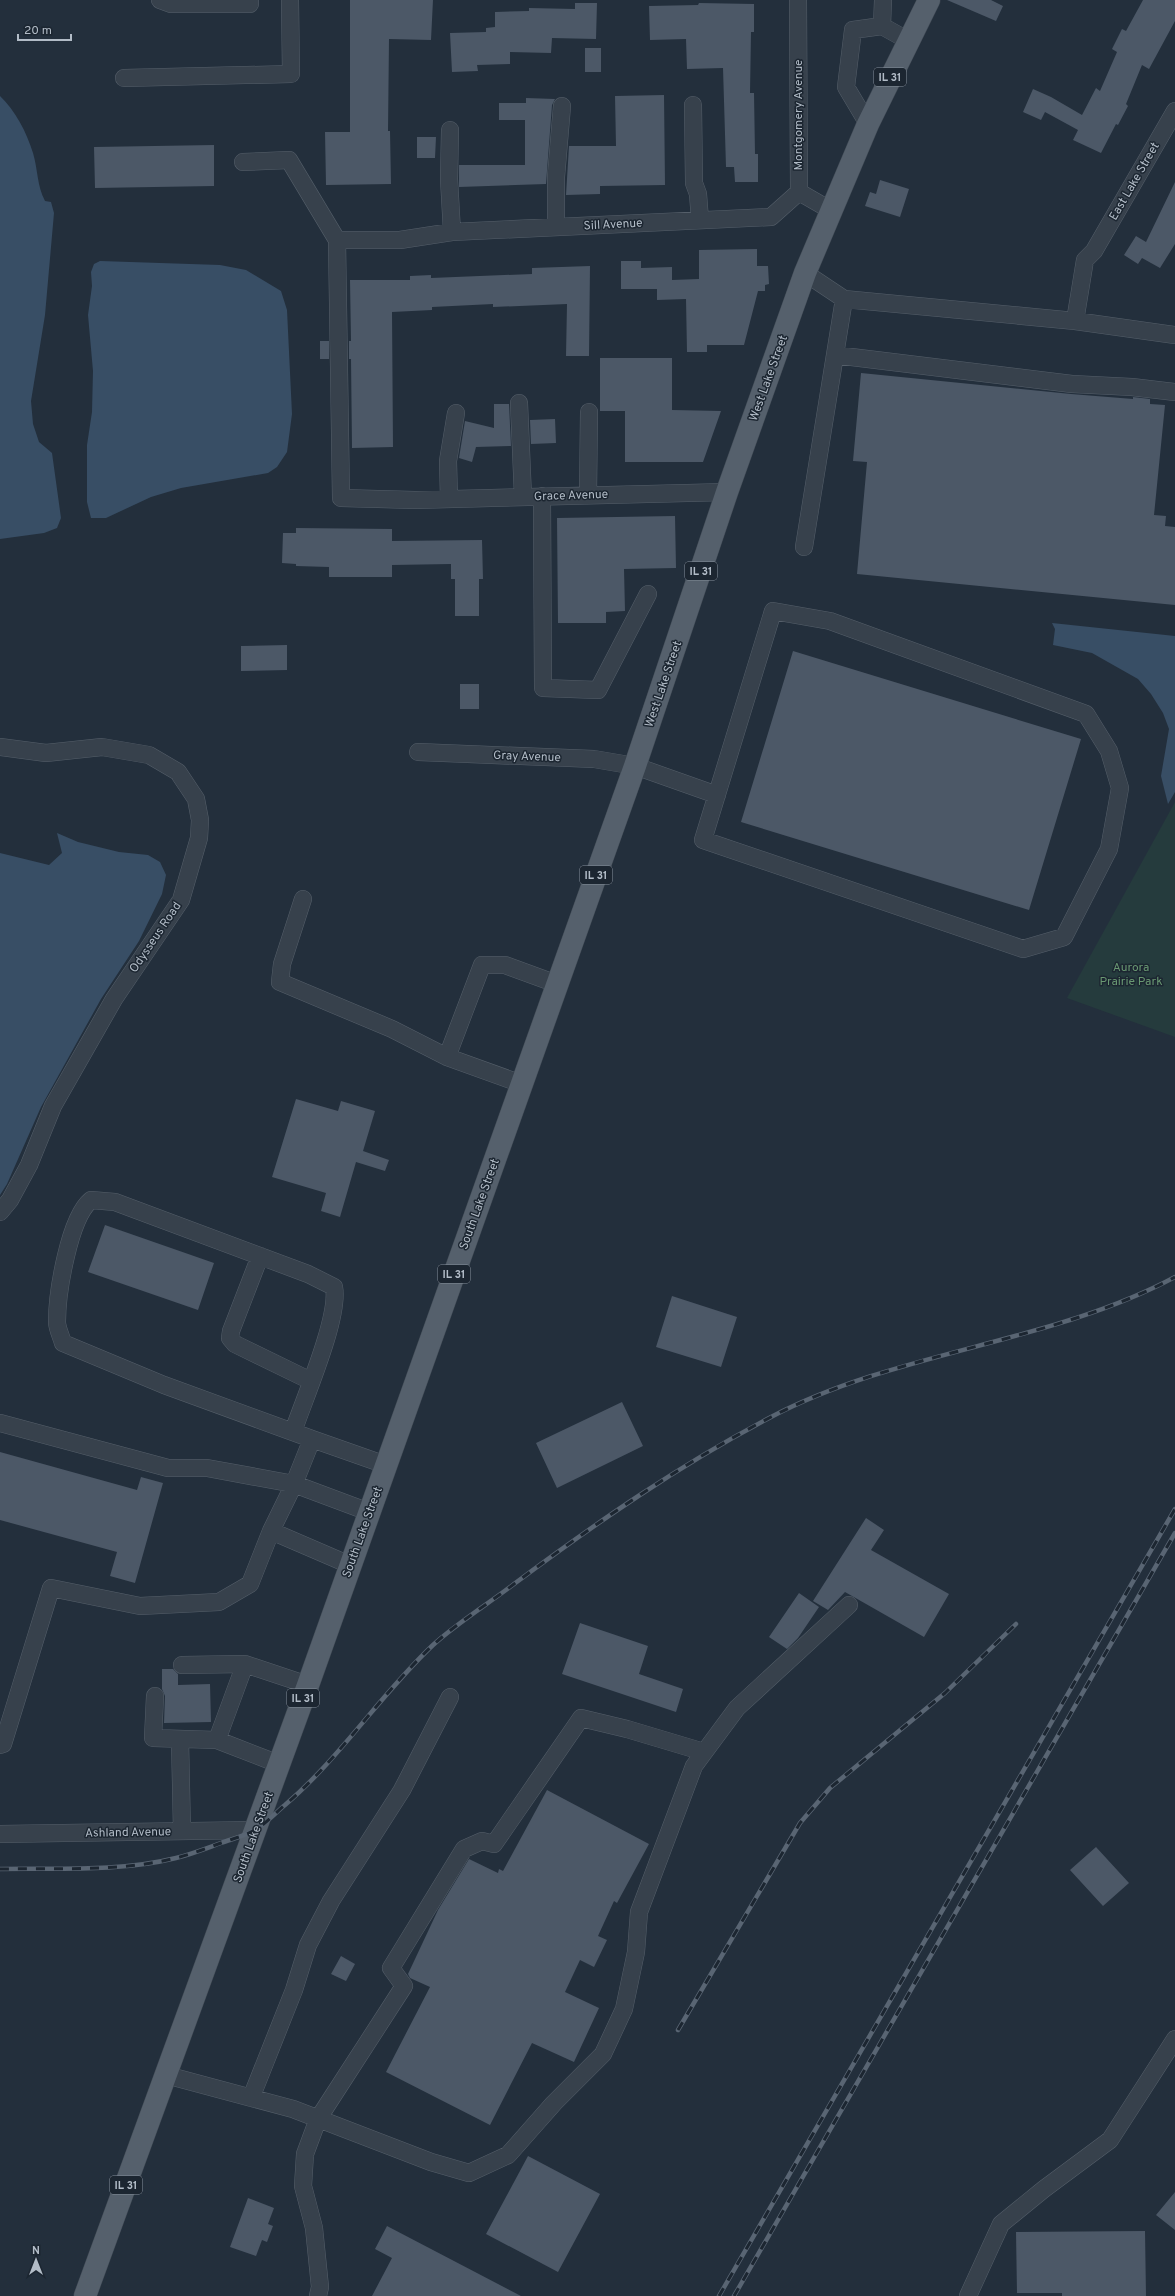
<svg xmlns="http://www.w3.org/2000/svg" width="1175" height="2296" font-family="Overpass,sans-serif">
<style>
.green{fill:#253b3d}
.water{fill:#384e65}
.building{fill:#4c5867}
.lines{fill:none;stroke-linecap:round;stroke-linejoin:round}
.minor-casing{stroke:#555f6a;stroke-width:18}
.major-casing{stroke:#404a55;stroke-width:23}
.minor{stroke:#37414c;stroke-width:17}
.major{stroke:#55606c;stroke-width:22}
.rail-casing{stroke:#596573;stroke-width:4.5}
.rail{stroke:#1c2631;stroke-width:3;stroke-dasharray:9;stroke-linecap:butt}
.labels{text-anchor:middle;stroke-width:3;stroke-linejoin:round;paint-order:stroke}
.shield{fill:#1c2631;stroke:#858f9a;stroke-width:1}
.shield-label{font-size:11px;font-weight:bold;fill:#b2bcc7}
.street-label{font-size:12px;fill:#b2bcc7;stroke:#1c2631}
.park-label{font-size:12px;fill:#699872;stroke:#1c2631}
</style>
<rect width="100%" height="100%" fill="#232f3c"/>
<path class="green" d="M1175,802V1037L1067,998Z"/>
<path class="water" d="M0,96C15,110 27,133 33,153C38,170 37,186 45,201L51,202L54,213L45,315L31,401L33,424L39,442L52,453L61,518L57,528L44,533L0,539Z
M100,261L220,265L246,270L281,291L287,310L292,414L287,452L277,467L268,473L181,488L151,497L106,518H91L87,502V445L92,412L93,371L88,315L92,286L91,272L94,264Z
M1052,623L1175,636V792L1168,804L1161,776L1169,729L1163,713L1151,694L1138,679L1092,653L1053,645L1055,629Z
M57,833L78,842L119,852L148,855L160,862L166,875L162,894L139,941L101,999L41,1107L7,1184L0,1195V853L49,865L62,853Z"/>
<path class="building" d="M350,0H433L431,40L389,39L388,131H390L391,184L326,185L325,132H350Z
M947,0H991L1003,6L996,21Z
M1143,0H1175V21L1149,69L1142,65L1126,104L1128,106L1118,125L1116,124L1101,153L1073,140L1078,130L1045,112L1041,120L1023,112L1033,89L1051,97L1082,115L1096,88L1100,91L1117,52L1112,49L1122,29L1126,31Z
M575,3H597L596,39L552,38L551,53L510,52V64L477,65L478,71L452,72L450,33L486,32V28L495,27V12L529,11V8L575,9Z
M699,3L754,4V32H751L750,93H754L755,154H758V182H735L734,167H726L723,68L687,69L686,39L650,40L649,6L698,5Z
M585,48H601V72H585Z
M664,95L665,185L600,186V194L566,195L569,146H616L615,96Z
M526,98L555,99L552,105L546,184L459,187V165H525V120H499V103H526Z
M417,137H436L435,158H417Z
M214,145V186L95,188L94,147Z
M880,180L909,189L900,217L865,206L870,192L876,194Z
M1175,182V244L1160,268L1142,258L1138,264L1124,255L1136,236L1146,242Z
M757,249V266H768L769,284L765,285V291H758L744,345H707V352H687L686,299L657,300V289H621V261H641V268L672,267V280L699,279V250Z
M590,266L589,356H566L567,304L493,307V304L432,307V310L392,312L393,447L352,448L351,359H349V341H351L350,280H410V276L431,275V278L532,274V268Z
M320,341H329V359H320Z
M600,358H672V410L721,411L703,462H625V411H600Z
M861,373L1071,394L1133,399V397L1150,399V404L1165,405L1154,515L1166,516L1165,526L1175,527V605L857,574L867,462L853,461Z
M494,404H509L511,446L476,447L472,462L459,458L465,421L494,428Z
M555,419L556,443L531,444L530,420Z
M675,516L676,568L624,569L625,611L606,612V623H558L557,518Z
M296,528L392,529V541L482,540L483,579H479V616H455V579H451V564L392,565V577H329V567L296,566V564L282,563L283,533H296Z
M287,645V670L241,671V646Z
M793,651L1081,739L1029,910L741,822Z
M460,684H479V709H460Z
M296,1099L338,1111L341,1101L375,1111L363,1151L389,1160L385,1171L356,1162L340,1217L321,1211L326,1193L272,1177Z
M105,1225L214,1263L198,1310L88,1272Z
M672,1296L737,1317L721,1367L656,1347Z
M622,1402L643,1446L557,1488L536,1443Z
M0,1452L137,1490L141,1477L163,1483L135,1583L110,1576L117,1552L0,1520Z
M866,1518L884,1530L871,1550L949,1594L924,1637L845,1592L828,1610L813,1601Z
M799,1593L819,1607L798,1638L787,1649L769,1637Z
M580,1623L648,1646L639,1674L683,1689L676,1712L562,1674Z
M162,1669H173L178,1674V1685L210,1684L211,1722L164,1723L165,1696L162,1689Z
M547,1790L649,1844L617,1903L614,1901L598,1936L607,1940L594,1967L580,1960L565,1992L599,2008L574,2062L532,2043L490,2125L386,2072L430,1987L410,1978L408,1974L438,1910L469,1859L498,1873L499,1869L503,1871Z
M1096,1847L1129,1883L1103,1906L1070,1870Z
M341,1956L355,1964L346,1981L331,1974Z
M528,2156L600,2194L558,2272L486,2234Z
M1175,2192V2230L1156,2215Z
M248,2198L274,2208L268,2224L273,2226L267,2242L262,2240L256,2256L230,2247Z
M387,2226L521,2296H372L392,2258L375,2249Z
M1145,2231L1146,2296H1062V2293H1017L1016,2232Z"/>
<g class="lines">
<defs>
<path id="minor" d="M160,0L171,4H250V0
M798,0L799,192
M882,26L883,0
M124,78L291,74L290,0
M693,105L694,183L698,194L700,220
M868,124L846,87L853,30L882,26L909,41
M450,130L449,179L452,232
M243,162L289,160L337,240H400L452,232L771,217L799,192
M799,192L832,211
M556,227V177L562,106
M337,240L341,498L415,500L727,492
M805,273L844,299L1075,321L1175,335
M1075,321L1085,260L1094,251L1175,111
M835,355L1072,384L1132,387L1175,392
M519,403L523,497
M588,495L589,412
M542,496L543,688L598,690L648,594
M449,499L448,461L456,413
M804,547L844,299
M773,611L830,621L1086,714L1109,751L1120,788L1109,849L1064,937L1023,949L703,840Z
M0,747L46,753L102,747L149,755L178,772L196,799L200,820L199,838L181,900L114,999L53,1106L29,1165L10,1200L0,1212
M418,752L594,759L635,766L717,795
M303,899L282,964L280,982L392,1029L447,1057L522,1084
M447,1057L482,965H505L557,984
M260,1256L231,1331L230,1338L235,1344L311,1381
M0,1423L168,1468H207L294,1484L312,1439L386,1465
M293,1432C304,1399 340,1317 334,1287L308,1274L115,1202L91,1200C69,1218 57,1293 57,1322C57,1328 61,1336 63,1343L164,1385L312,1439
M271,1531L294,1484L369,1512
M182,1665L245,1664L308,1685
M155,1696L153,1738L217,1740L279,1764
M180,1740L182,1831
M217,1740L245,1664
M0,1745L3,1744L51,1588L140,1606L219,1602L250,1584L271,1531L350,1565
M0,1834L255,1830
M166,2075L293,2109L431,2162L469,2173L508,2155L554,2103L603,2054L624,2009L636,1952L639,1912L694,1766L737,1708L849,1605
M251,2098L294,1990L308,1945L331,1901L402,1790L450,1697
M318,2296L320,2287L314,2228L303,2186L305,2154L318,2119L404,1986L391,1968L464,1849L482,1841L494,1844L581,1718L627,1729L704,1752
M968,2296L1001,2224L1044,2189L1110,2140L1175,2039"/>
<path id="major" d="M85,2296L308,1685L635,766L727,492L805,273L868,124L929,0"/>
</defs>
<use href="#minor" class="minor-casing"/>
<use href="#major" class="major-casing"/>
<use href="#minor" class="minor"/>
<use href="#major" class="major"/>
<defs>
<path id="rail" d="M0,1869C58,1868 120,1872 176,1858C192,1854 207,1848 221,1843C232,1839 244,1836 253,1831C265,1825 275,1813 285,1805C340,1758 380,1695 433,1645C457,1623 488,1604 514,1584C596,1523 681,1464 771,1417C899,1350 1050,1344 1175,1277
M678,2030L800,1823L830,1788L945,1693L1016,1624
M719,2296L1175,1509
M734,2296L1175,1533"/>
</defs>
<use href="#rail" class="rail-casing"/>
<use href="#rail" class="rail"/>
</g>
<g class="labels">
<g class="shield">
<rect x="874" y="68" width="32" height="18" rx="3"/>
<rect x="685" y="562" width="32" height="18" rx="3"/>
<rect x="580" y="866" width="32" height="18" rx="3"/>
<rect x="438" y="1265" width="32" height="18" rx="3"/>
<rect x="287" y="1689" width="32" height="18" rx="3"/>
<rect x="110" y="2176" width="32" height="18" rx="3"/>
</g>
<g class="shield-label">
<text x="890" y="81">IL 31</text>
<text x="701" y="575">IL 31</text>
<text x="596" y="879">IL 31</text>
<text x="454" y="1278">IL 31</text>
<text x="303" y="1702">IL 31</text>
<text x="126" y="2189">IL 31</text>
</g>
<g class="street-label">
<text transform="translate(798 115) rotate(-90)" y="4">Montgomery Avenue</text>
<text transform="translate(1134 181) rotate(-60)" y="4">East Lake Street</text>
<text transform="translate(613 224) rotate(-3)" y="4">Sill Avenue</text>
<text transform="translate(768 378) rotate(-70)" y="4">West Lake Street</text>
<text transform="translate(571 495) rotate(-2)" y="4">Grace Avenue</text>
<text transform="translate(663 684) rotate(-71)" y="4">West Lake Street</text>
<text transform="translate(527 756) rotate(2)" y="4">Gray Avenue</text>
<text transform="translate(155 937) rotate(-56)" y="4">Odysseus Road</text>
<text transform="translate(479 1204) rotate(-70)" y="4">South Lake Street</text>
<text transform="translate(362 1532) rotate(-70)" y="4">South Lake Street</text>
<text transform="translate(128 1832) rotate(-1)" y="4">Ashland Avenue</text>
<text transform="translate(253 1837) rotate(-70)" y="4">South Lake Street</text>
</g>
<g class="park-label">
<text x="1131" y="971">Aurora<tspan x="1131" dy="14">Prairie Park</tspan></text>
</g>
</g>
<g transform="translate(36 2260)" stroke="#1c2631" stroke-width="3" paint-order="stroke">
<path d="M0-3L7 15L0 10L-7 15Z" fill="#b2bcc7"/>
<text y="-6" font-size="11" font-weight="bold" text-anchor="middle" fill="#b2bcc7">N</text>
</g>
<path d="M18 34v6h53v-6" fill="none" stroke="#b2bcc7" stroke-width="2"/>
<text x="24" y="34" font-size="12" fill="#b2bcc7" stroke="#1c2631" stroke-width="3" paint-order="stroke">20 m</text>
</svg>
